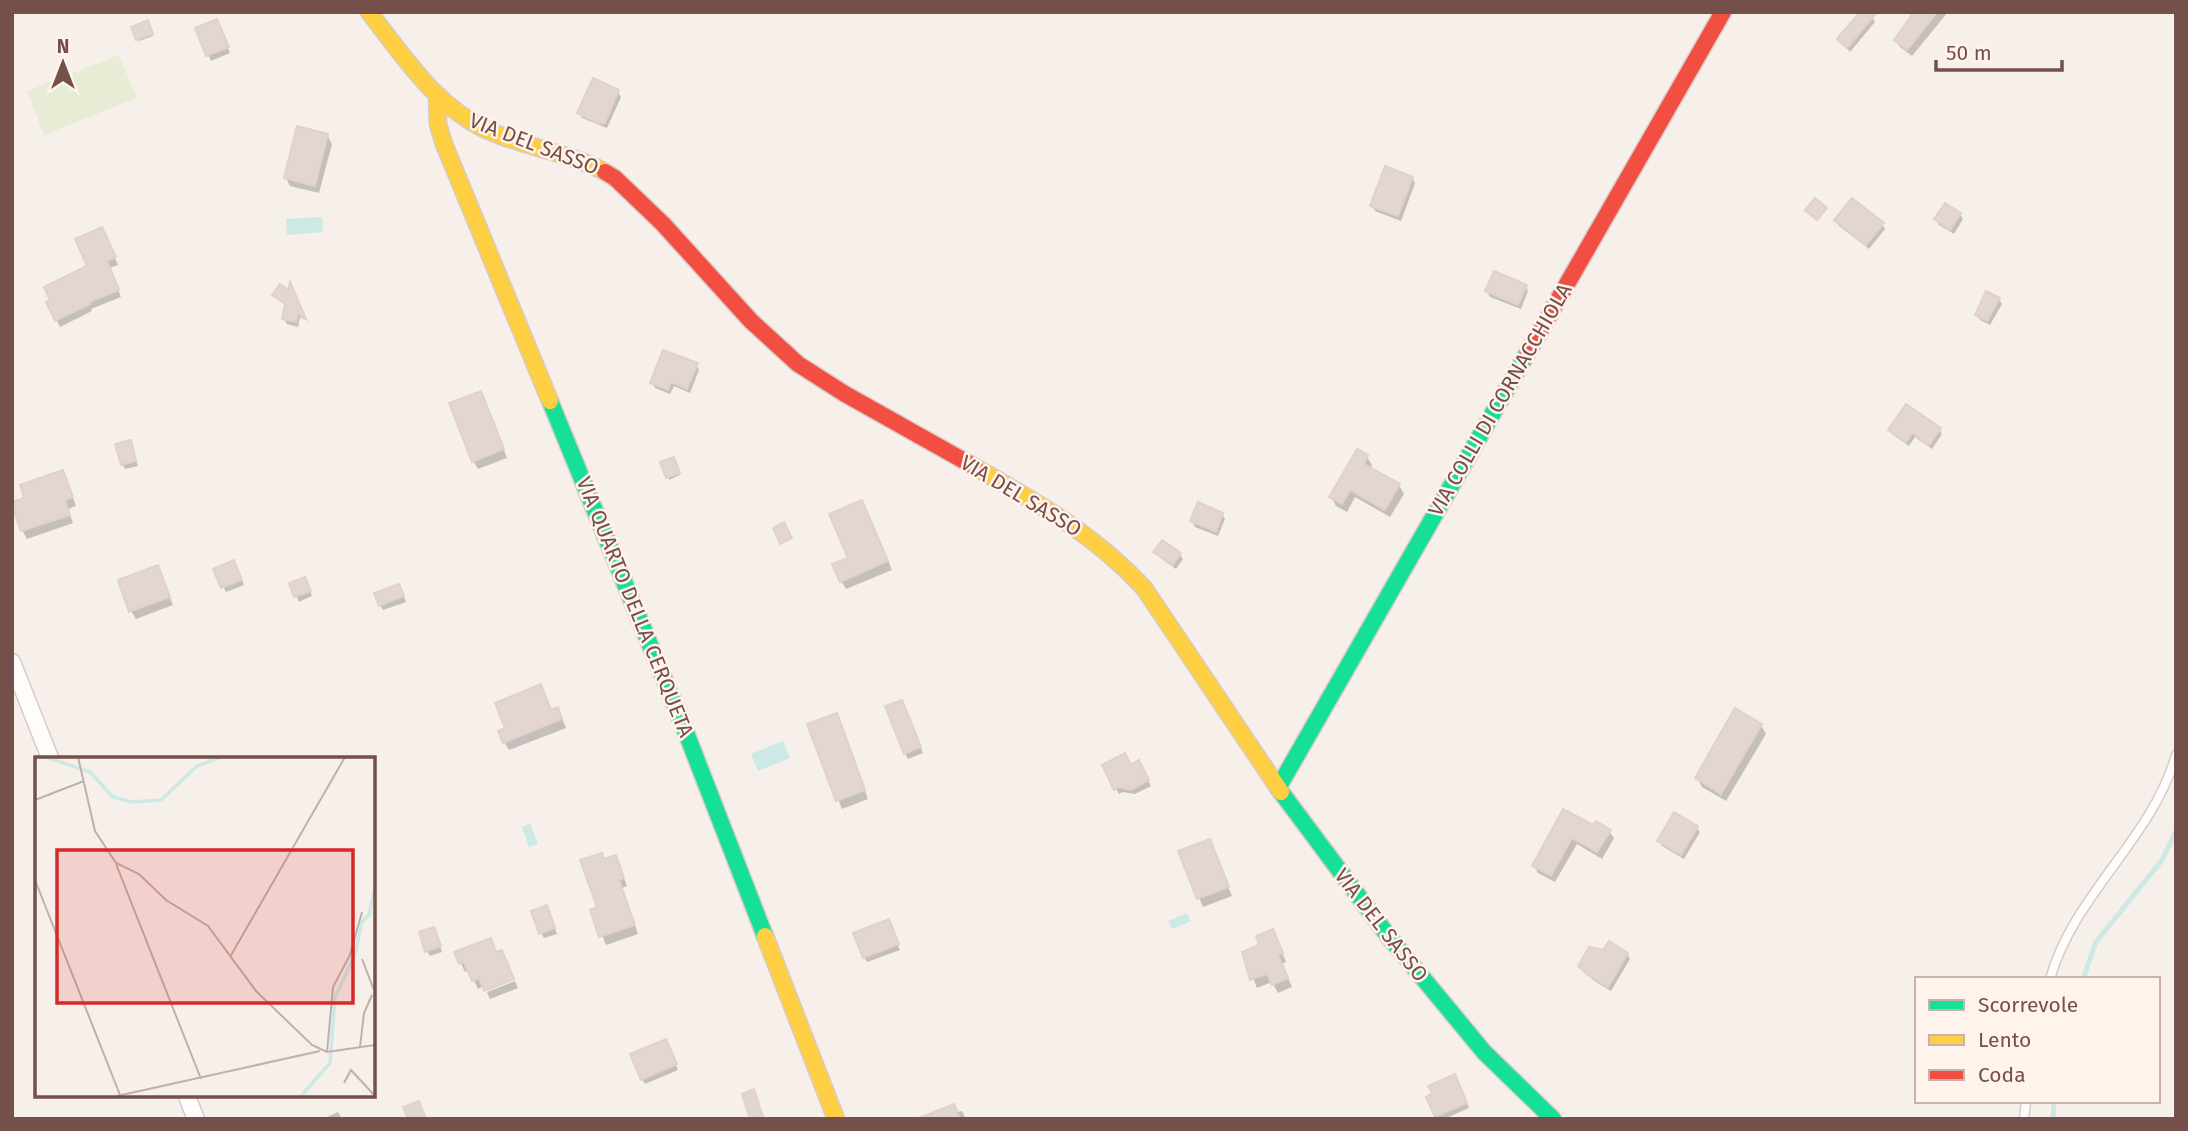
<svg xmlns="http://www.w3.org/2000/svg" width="2188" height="1131" font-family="'Fira Sans',sans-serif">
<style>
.green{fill:#e8ecd5}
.water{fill:#cce9e5}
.shadow{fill:#0003}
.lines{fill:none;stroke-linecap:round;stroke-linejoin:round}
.stream{stroke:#cce9e5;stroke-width:5}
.building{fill:#e3d5d2;stroke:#e0d1cc;stroke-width:2}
.lane-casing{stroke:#d6cbc7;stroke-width:11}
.street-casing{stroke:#d6cbc7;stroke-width:19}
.fast-casing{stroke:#d6cbc6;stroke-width:19}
.slow-casing{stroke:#d6cbc6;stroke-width:19}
.jam-casing{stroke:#d6cbc6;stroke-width:19}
.lane{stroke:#fefdfc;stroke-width:8}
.street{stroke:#fefdfc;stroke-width:16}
.fast{stroke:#16e098;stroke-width:16}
.slow{stroke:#ffcf43;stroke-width:16}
.jam{stroke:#f24e42;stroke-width:16}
.labels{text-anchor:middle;stroke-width:5;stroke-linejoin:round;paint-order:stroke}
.street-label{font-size:21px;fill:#75504a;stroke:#fff3eb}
.inset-river{fill:none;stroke:#cce9e5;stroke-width:3.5}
.inset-road{fill:none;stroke:#c3afaa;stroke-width:2}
.view{fill:#d62828;fill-opacity:0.15;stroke:#d62828;stroke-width:3.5}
.inset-edge{fill:none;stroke:#75504a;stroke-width:3.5}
</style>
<rect width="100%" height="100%" fill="#f7efea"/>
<path class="green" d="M119,55L137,98L44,135L27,91Z"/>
<path class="water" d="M322,217L323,232L287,235L286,219Z
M783,741L790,758L758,771L751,754Z
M530,824L538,844L529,847L522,827Z
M1187,913L1191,921L1172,929L1168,921Z"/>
<path class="shadow" d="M1908,12H1948L1912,56L1900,47L1896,40L1913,17Z
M1872,17L1875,22L1850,52L1839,39Z
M147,22L153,36L139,41L133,28Z
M219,26L230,53L211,61L197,29Z
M618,92L621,97L607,128L582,118L579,113Z
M327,135L332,144L319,193L290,186L286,178Z
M1412,178L1415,183L1401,221L1375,211L1372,206Z
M1960,214L1963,219L1954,234L1939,225L1936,219Z
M1836,220L1882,224L1885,229L1869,249L1839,226Z
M105,236L118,265L109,268L121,297L91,309L92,311L60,327L48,303L89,267Z
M1525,286L1528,291L1521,309L1490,297L1487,291Z
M292,289L305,320L300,317L298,327L287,324L284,319L287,307L274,295L290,292Z
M1999,299L2002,304L1990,325L1980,320L1977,314Z
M696,365L699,370L690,393L674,386L670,394L655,388L652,383Z
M485,401L507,458L478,469L473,461Z
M1939,429L1942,434L1932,449L1915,437L1909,446L1893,435L1890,430Z
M130,442L138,466L125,469L122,464Z
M1367,457L1372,465L1370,469L1399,485L1404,494L1390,517L1355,497L1347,512L1336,506L1331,497Z
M673,459L680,475L669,480L662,463Z
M63,472L76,506L68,509L73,523L27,539L22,530L27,499Z
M866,510L892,570L846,589L841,581Z
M1222,514L1225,519L1218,536L1195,527L1192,521Z
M1156,552L1180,554L1183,559L1176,569L1159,557Z
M157,567L173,605L136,619L131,611Z
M237,568L244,585L226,592L215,570Z
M291,584H308L312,596L299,602Z
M402,591L406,602L383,610L380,605Z
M904,707L923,753L908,759L905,753Z
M552,711L562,718L566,728L509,750L504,742Z
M836,716L868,799L842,809L809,725Z
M1761,725L1766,734L1726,801L1702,787L1697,778Z
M1139,763L1151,786L1135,794L1123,792L1119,794L1104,766L1131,767Z
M1564,811L1594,828L1609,831L1614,838L1602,859L1577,844L1555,882L1538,873L1534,866Z
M1696,827L1700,832L1684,859L1662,846L1659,841Z
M1209,841L1232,896L1203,907L1180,852Z
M615,857L627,886L622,888L638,934L606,945L592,911L599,909L605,861Z
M550,913L557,934L544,938L541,933Z
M891,926L900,950L867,962L864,957Z
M436,934L442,952L430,956L427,951Z
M490,940L497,954L484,986L478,989L469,970L465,972L456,953Z
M1277,940L1286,962L1282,964L1292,987L1278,993L1272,982L1257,988L1244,953Z
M1627,954L1630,959L1611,991L1593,980L1580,966Z
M515,981L518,988L490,999L487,992Z
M668,1046L678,1070L645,1084L642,1079Z
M1457,1082L1469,1108L1444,1119H1438L1429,1098Z
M954,1106L957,1112L962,1111L966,1119H939Z
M338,1112L342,1119H323Z"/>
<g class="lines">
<path class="stream" d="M2083,979L2096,942L2162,860L2176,831
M2053,1119L2054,1101"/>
</g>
<path class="building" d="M1860,12H1877L1847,48L1837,39Z
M1914,12H1937L1907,50L1894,40Z
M217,19L229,47L206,56L195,28Z
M148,20L153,34L136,40L131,27Z
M593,78L619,90L605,123H598L577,113Z
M297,126L328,134L315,186L284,178Z
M1385,166L1413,177L1398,216L1370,206Z
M1815,198L1827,208L1817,220L1805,210Z
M1852,198L1884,223L1866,245L1834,220Z
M1945,203L1961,213L1950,230L1934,219Z
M102,227L116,257L107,261L119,290L89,302L90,304L55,321L46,302L50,300L44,287L87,266L75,239Z
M1494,271L1527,285L1518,305L1485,291Z
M290,282L306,319L298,313L296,322L282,319L285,304L272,295L280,284L288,290Z
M1986,291L2000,298L1987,321L1975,315Z
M663,350L698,363L687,389L671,382L668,390L650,383Z
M481,391L504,449L472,462L449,403Z
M1906,404L1941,428L1929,445L1912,433L1906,442L1888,430Z
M131,440L136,461L121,465L115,444Z
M1357,449L1368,455L1364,464L1400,484L1385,510L1350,490L1342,504L1329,497Z
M674,457L680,473L666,478L660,462Z
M63,470L73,497L65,500L70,515L21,531L12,506V502L24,498L20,485Z
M862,500L888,561L840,582L832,564L848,558L829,514Z
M1198,502L1223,513L1216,532L1190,521Z
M784,522L792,538L780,544L773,528Z
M1162,540L1181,553L1173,565L1153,552Z
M234,560L242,580L221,588L213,569Z
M158,565L170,597L129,612L118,580Z
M305,577L311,591L294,597L289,583Z
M399,584L404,596L379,606L374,593Z
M541,684L551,710L558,707L562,719L503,743L498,731L505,728L495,703Z
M902,700L921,747L904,754L885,706Z
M1735,708L1762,724L1721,794L1695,778Z
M837,713L865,790L836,801L807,724Z
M1125,753L1131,765L1139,760L1149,780L1131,790L1119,787L1114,790L1102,765Z
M1563,809L1593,825L1596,821L1611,830L1597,852L1572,838L1551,876L1532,866Z
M1674,812L1698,826L1681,855L1657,841Z
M1210,839L1229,887L1197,899L1178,851Z
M602,853L604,859L616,855L624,878L619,880L635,925L599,937L590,910L597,907L580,860Z
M547,905L555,928L539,934L531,911Z
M889,919L899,944L863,958L853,933Z
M434,927L441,946L425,952L419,932Z
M1273,929L1283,953L1278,955L1288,978L1272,985L1267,974L1250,980L1242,952L1259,945L1256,936Z
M491,938L496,952L502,950L514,979L484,991L479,978L472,981L464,962L459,964L454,952Z
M1609,941L1628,953L1608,987L1588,975L1578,966L1589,947L1603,950Z
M666,1039L677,1064L641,1080L630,1054Z
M1455,1074L1467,1103L1435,1117L1426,1097L1432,1093L1428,1086Z
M754,1089L760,1108L764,1119H750L742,1094Z
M419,1101L426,1119H408L403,1107Z
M954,1104L960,1119H919V1118Z"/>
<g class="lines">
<defs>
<path id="lane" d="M2050,979C2074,894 2152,839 2176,755
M2024,1119L2026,1101"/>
<path id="street" d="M12,662L50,758
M186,1094L196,1119"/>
<path id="fast" d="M550,401L687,735L765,936
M1278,788L1528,352
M1281,792L1389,937L1484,1052L1553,1119"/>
<path id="slow" d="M369,12C404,57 436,107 489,131C527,148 568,152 605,172
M437,96L438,124L444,144L550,401
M975,467C1039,504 1093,533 1144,588L1281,792
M765,936L836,1119"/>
<path id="jam" d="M605,172L615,178L663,224L751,321L798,364L845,394L975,467
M1528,352L1723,12"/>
</defs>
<use href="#lane" class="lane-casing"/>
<use href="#street" class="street-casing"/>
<use href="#fast" class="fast-casing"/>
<use href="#slow" class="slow-casing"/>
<use href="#jam" class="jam-casing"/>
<use href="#lane" class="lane"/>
<use href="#street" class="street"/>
<use href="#fast" class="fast"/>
<use href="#slow" class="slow"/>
<use href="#jam" class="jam"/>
</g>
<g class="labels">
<g class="street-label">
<text transform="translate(534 144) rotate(21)" y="7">VIA DEL SASSO</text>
<text transform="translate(1500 400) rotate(-60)" y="7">VIA COLLI DI CORNACCHIOLA</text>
<text transform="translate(1021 496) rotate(31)" y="7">VIA DEL SASSO</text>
<text transform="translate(635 607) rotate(68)" y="7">VIA QUARTO DELLA CERQUETA</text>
<text transform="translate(1381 925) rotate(52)" y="7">VIA DEL SASSO</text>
</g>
</g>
<g transform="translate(35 757)">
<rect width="340" height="340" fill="#f7efea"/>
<path class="inset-river" d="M11,0L55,15L78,40L97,45L126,43L162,9L186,0M266,339L295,306L300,240L320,198L327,165L334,158L340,129"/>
<path class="inset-road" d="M43,0L60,74L81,106L104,117L131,143L173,169L221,234L277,288L292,295L340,288M0,43L49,24M81,107L166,322M0,123L85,338M195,200L310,0M327,202L339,233M325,290L329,256L337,238M292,295L298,230L315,198L327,155M309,326L316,313L340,339M82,339L285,294"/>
<path class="view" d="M22,93H318V246H22Z"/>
<rect width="340" height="340" class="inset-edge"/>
</g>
<rect width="2188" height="1131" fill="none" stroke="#75504a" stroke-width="28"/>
<rect x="1915" y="977" width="245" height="126" fill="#fff3eb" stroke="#c8b2ab" stroke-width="2"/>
<rect x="1929" y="1000" width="35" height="10" fill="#16e098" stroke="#c8b2ab" stroke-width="2"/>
<text x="1978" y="1012" font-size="21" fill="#75504a">Scorrevole</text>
<rect x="1929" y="1035" width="35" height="10" fill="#ffcf43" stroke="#c8b2ab" stroke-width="2"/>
<text x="1978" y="1047" font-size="21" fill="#75504a">Lento</text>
<rect x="1929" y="1070" width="35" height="10" fill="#f24e42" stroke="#c8b2ab" stroke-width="2"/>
<text x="1978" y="1082" font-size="21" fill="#75504a">Coda</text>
<g transform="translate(63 63)" stroke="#fff3eb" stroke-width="5" paint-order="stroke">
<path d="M0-5L12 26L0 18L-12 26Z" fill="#75504a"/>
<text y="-10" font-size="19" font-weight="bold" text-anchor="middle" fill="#75504a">N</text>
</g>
<path d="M1936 60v10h126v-10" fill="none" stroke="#75504a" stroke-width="3.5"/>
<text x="1946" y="60" font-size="21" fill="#75504a" stroke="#fff3eb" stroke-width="5" paint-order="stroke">50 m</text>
</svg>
